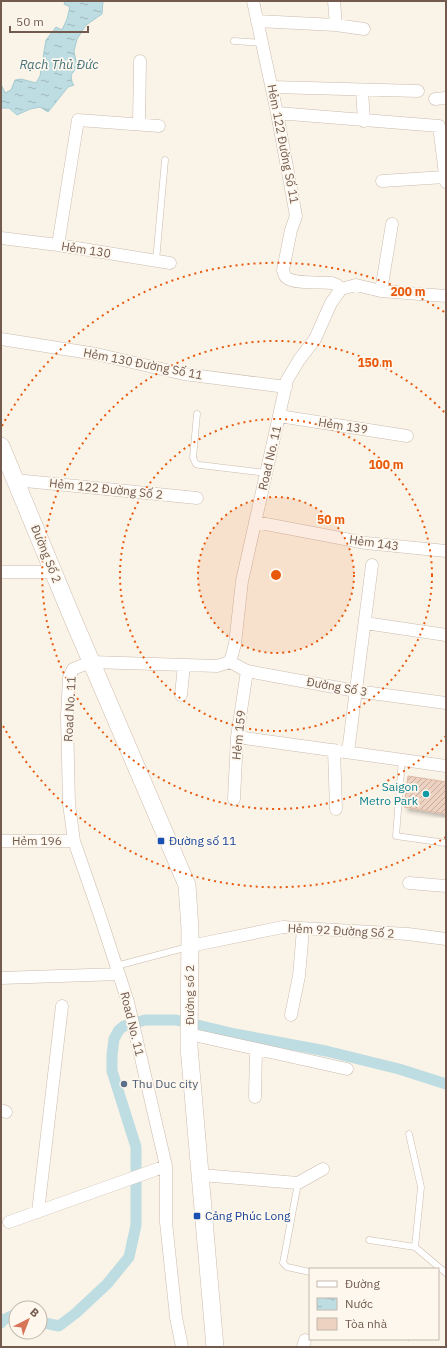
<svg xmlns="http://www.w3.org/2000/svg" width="447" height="1348" font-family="'IBM Plex Sans',sans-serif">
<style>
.water{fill:url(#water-ripples);stroke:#a5ccd3}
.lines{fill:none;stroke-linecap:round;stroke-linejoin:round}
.canal{stroke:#bddde2;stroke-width:11}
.building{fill:url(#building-hatch);stroke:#deb9a3;filter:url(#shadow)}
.lane-casing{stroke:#cbbbae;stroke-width:7}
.street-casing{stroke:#cbbbae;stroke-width:13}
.secondary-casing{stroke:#cfbdaf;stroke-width:18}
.path{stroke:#d2b6a5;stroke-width:2;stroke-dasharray:1 3;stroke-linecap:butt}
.lane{stroke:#fff;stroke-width:6}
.street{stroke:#fff;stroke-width:12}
.secondary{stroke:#fff;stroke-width:17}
.ring{fill:none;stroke:#e8590c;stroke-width:2;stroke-dasharray:2 4}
.culture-dot{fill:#0f9aa8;stroke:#fdf7ed;stroke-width:1.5}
.transit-dot{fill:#1a4fb4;stroke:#fdf7ed;stroke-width:1.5}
.service-dot{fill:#5c6f8a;stroke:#fdf7ed;stroke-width:1.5}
.labels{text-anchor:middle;stroke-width:3.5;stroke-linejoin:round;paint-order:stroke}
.street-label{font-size:12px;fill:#725a4e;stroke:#fdf7ed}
.culture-label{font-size:12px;fill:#0d838f;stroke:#fdf7ed;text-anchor:end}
.transit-label{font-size:12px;fill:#164399;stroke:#fdf7ed;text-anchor:start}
.service-label{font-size:12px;fill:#4e5e75;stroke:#fdf7ed;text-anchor:start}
.water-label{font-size:13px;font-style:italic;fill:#47737c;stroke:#fdf7ed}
.centre{fill:#e8590c;stroke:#fdf7ed;stroke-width:2}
.ring-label{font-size:12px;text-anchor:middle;font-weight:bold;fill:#e8590c;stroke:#fdf7ed;stroke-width:3.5;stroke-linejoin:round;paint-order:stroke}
</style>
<defs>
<pattern id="water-ripples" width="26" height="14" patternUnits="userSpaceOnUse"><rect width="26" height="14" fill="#bddde2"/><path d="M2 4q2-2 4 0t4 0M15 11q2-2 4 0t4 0" fill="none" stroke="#9eb6b9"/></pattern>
<pattern id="building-hatch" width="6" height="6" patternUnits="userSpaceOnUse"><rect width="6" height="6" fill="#edd2c1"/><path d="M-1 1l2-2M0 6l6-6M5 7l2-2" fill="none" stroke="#c4ad9f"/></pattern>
<filter id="shadow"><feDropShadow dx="3.5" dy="3.5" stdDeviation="2" flood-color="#0004"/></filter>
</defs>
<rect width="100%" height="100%" fill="#faf3e7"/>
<path class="water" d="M65,1H103L102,14L86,25L77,39L74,51L77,67L71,75L72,82L74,85L68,87L48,112L40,107L30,109L17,115L9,108H1V84L5,93L11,90L15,80L21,79L36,83L40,76L46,40L56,27L62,30L67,19L70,7L64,4Z"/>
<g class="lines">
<path class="canal" d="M40,1322L59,1326L76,1313L107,1284L129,1257L136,1225V1147L112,1071V1055L114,1039L119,1030L124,1026L145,1020H176L235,1034L326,1051L399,1069L446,1084
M1,1323L3,1320L16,1314"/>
</g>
<path class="building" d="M408,776L446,782V814L404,807Z"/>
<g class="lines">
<defs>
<path id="lane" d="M234,41L262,43
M156,261L165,160
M197,414L193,458L196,464L200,465L266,473
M402,759L396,836L446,843
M116,966L188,947
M409,1134L421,1187L415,1247L446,1273
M298,1183L283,1263L287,1267L310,1272
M369,1240L415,1247"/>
<path id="street" d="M253,1L277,113L296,216L291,230L283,270C284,273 284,276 287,278C295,284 321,282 332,283L337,285L341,289
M334,1L336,25
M257,21L336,25L364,29
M272,87L418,91
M362,90L364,121
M435,99L446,98
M277,113L439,126L446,182
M139,124L140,61
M382,181L445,177
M1,238L58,245L170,263
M58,245L78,120L159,126
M381,291L392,224
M1,339L96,354L184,374L286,387
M279,416L407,436
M15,480L197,498
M255,522L366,543L446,551
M1,572H53
M365,623L446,635
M230,662L235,644L242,581L287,380L299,360L315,339L331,303L341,289L356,285L381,291L446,296
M230,662L247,671L356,691L446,703
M181,695L184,665
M237,737L446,766
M334,750L336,809
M348,752L372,565
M234,799L237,737L247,671
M1,841H74
M409,883L446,886
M190,946L283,927L408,934L446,939
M1,978L119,974
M291,1015L299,976L303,929
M189,1034L347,1069
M255,1097L256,1049
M1,1110L6,1112
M201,1175L298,1183L323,1169
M38,1212L62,1006
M9,1222L166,1166
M182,1347L176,1317L166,1222V1166L128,1002L99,913L74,841L69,804L67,716L69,678L73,669L91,662L217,666L230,662
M303,1347L305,1340"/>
<path id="secondary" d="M1,446L72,617L187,885L190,929L189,1047L215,1347"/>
</defs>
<use href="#lane" class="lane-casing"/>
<use href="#street" class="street-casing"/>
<use href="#secondary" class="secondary-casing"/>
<path class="path" d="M404,1339L411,1341"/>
<use href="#lane" class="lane"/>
<use href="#street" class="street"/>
<use href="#secondary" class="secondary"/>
</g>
<circle cx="276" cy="575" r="78" fill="#e8590c" fill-opacity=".12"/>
<g class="ring">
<circle cx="276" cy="575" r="78"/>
<circle cx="276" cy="575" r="156"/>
<path d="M446 736A234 234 0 1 1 446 414"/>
<path d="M446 837A312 312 0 0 1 2 724M2 426A312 312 0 0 1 446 313"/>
</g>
<circle class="culture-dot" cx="426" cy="794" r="4"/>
<g class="transit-dot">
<rect x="157" y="837" width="8" height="8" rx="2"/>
<rect x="193" y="1212" width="8" height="8" rx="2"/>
</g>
<circle class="service-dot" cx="124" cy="1084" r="4"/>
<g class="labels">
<g class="street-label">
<text transform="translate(283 144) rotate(79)" y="4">Hẻm 122 Đường Số 11</text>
<text transform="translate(86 250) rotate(9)" y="4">Hẻm 130</text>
<text transform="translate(143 364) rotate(11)" y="4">Hẻm 130 Đường Số 11</text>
<text transform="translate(343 426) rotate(9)" y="4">Hẻm 139</text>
<text transform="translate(270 458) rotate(-77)" y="4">Road No. 11</text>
<text transform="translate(106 489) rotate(6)" y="4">Hẻm 122 Đường Số 2</text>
<text transform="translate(374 543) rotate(8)" y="4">Hẻm 143</text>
<text transform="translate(46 554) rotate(68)" y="4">Đường Số 2</text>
<text transform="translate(337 687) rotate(10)" y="4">Đường Số 3</text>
<text transform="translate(70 709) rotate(-87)" y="4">Road No. 11</text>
<text transform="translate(239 735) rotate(-84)" y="4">Hẻm 159</text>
<text x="37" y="845">Hẻm 196</text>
<text transform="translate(341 931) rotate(3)" y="4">Hẻm 92 Đường Số 2</text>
<text transform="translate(190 995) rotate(-90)" y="4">Đường số 2</text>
<text transform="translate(132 1024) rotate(76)" y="4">Road No. 11</text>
</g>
<g class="culture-label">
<text x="418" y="791">Saigon<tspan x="418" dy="14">Metro Park</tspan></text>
</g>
<g class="transit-label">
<text x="169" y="845">Đường số 11</text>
<text x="205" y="1220">Cảng Phúc Long</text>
</g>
<g class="service-label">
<text x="132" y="1088">Thu Duc city</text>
</g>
<g class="water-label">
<text x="59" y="69">Rạch Thủ Đức</text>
</g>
</g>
<circle cx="276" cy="575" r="6" class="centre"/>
<g class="ring-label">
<text x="408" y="296">200 m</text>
<text x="375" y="367">150 m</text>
<text x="386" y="469">100 m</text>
<text x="331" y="524">50 m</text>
</g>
<rect width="447" height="1348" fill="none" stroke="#725a4e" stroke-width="4"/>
<rect x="309" y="1268" width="130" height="72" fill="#fdf7ed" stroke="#c5b8ad"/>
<rect x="317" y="1281" width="20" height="6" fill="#ffffff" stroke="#c5b8ad"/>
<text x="345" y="1288" font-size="12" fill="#725a4e">Đường</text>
<rect x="317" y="1298" width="20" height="12" fill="url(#water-ripples)" stroke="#c5b8ad"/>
<text x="345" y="1308" font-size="12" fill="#725a4e">Nước</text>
<rect x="317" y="1318" width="20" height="12" fill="#edd2c1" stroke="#c5b8ad"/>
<text x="345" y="1328" font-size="12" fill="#725a4e">Tòa nhà</text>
<g transform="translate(28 1320) rotate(42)"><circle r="19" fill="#fdf7ed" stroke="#c5b8ad"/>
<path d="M0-3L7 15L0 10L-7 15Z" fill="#d87458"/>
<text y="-6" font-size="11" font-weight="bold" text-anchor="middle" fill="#725a4e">B</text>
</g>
<path d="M10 26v6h78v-6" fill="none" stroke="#725a4e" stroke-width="2"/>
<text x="16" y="26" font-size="12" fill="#725a4e" stroke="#fdf7ed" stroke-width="3" paint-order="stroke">50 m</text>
</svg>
